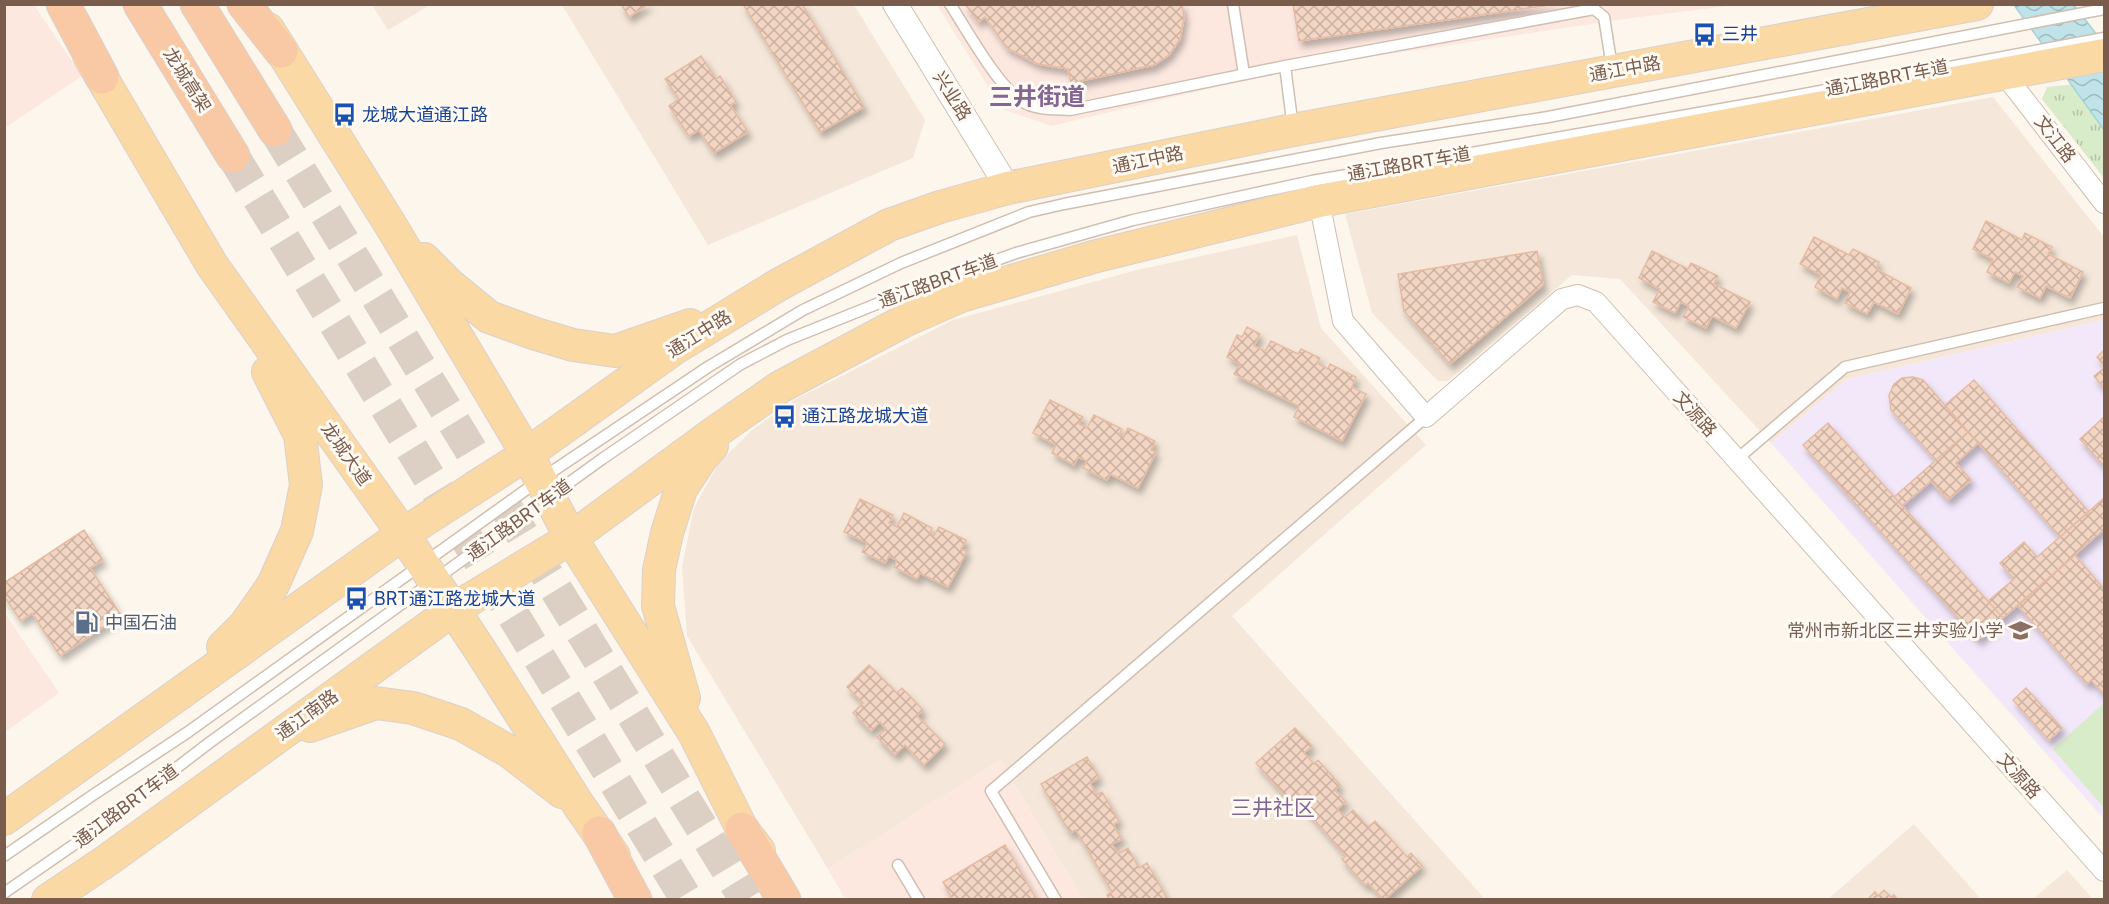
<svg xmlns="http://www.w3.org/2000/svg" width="2109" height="904" font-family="Inter,'Noto Sans SC',sans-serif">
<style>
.residential{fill:#f5e8da}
.commercial{fill:#fde8e0}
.education{fill:#f3e8fa}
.grass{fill:#d8ecc9}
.park{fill:url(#park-tufts)}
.water{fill:url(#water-waves);stroke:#a5d3da;stroke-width:1.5}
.building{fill:url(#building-cross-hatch);stroke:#e6bba3;stroke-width:1.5;filter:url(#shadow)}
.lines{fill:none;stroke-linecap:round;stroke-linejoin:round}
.trunk-tunnel{stroke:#dcd0c4;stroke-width:33;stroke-dasharray:33 16;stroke-linecap:butt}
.service-casing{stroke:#d1beb0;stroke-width:13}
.minor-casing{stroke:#d1beb0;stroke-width:22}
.tertiary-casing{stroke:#d1beb0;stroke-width:26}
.primary-casing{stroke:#dad1cd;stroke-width:34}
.trunk-casing{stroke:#dad1cd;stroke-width:35}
.service{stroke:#fff;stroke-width:10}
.minor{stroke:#fff;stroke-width:20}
.tertiary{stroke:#fff;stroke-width:24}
.primary{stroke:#fbd9a5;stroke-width:32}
.trunk{stroke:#f9c8a4;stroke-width:33}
.labels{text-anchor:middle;stroke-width:6;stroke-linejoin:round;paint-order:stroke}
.transit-label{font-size:18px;fill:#164399;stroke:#fffaf3;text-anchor:start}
.street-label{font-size:18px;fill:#7a5c4d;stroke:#fffaf3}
.service-label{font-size:18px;fill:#4e5e75;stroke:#fffaf3;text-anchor:start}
.education-label{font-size:18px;fill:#785e54;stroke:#fffaf3;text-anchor:end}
.quarter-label{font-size:21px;fill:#846695;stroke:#fffaf3}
.district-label{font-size:24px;font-weight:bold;fill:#846695;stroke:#fffaf3}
</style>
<defs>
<pattern id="park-tufts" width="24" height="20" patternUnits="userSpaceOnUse" patternTransform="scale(1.5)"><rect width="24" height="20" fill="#d8ecc9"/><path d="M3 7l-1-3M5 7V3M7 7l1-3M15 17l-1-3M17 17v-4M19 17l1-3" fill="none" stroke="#b4c2a5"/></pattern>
<pattern id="water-waves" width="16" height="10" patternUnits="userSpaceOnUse" patternTransform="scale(1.5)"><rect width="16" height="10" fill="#bfe3e8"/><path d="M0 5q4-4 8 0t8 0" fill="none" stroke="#a0bbbe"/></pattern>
<pattern id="building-cross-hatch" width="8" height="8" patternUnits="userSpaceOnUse" patternTransform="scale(1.5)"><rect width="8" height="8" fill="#f3d5c3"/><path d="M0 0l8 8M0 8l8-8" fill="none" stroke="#cab0a1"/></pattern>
<filter id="shadow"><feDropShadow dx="3.5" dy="6" stdDeviation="3" flood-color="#0004"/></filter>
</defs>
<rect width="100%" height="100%" fill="#fdf6ec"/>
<path class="residential" d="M372,5H430L388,30Z
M562,5H854L925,120L913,158L708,245Z
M1993,97L2104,237V320L1847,379L1771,443L1620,279L1572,275L1448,381H1438L1372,313L1345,214Z
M1297,235L1321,328L1426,445L1232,616L1485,899H1083L1000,760L828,869L687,636L682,567L694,508L718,464L752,430L794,400L953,320L1137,270Z
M1914,824L1981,899L1827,900Z
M2067,870L2093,899H2033Z"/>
<path class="commercial" d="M5,4L34,5L82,76L5,128Z
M937,5H1736L1631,18L1296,68L1051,126L1002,109Z
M4,612L59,693L5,732H4Z
M1000,760L1083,899H845L828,869Z"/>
<path class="education" d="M2104,320V819L1771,443L1847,379Z"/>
<path class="grass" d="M2104,703V808L2053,749Z"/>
<path class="park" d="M2104,81V178L2042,99L2047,87Z"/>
<path class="water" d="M2014,5H2074L2104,44V130Z"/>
<path class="building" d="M621,4H648L629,17Z
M743,4H802L864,107L820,132Z
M965,4H1030L1032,7L1036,4H1182L1184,18L1180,39L1169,55L1154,65L1071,83L1068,69L1038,64L1007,48L985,17L978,22Z
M1293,4H1557L1299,41Z
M701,56L716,79L720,76L736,102L730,105L748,132L714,153L699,130L689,136L669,106L679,99L665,79Z
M1986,221L2022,240L2025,233L2052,247L2048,254L2083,272L2070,298L2046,286L2040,298L2017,287L2023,276L2015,272L2009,283L1987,272L1993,259L1973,249Z
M1814,237L1849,255L1853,249L1879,262L1876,269L1911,288L1898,314L1874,302L1867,314L1845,303L1850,292L1842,288L1837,299L1815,287L1821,275L1800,264Z
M1537,251L1543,285L1450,364L1404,311L1398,274Z
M1652,251L1688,269L1691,263L1718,276L1714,284L1750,302L1736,328L1712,316L1706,328L1683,317L1689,306L1681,302L1675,313L1653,302L1660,289L1639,278Z
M1247,327L1260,334L1254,346L1265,351L1271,341L1298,354L1301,349L1320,358L1317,363L1328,369L1330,364L1356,377L1352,387L1366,394L1342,441L1294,417L1299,406L1234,374L1240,364L1227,357L1237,335L1242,337Z
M2104,350V366L2097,357Z
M2104,368V388L2094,376Z
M1913,377L1923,380L1968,432L1936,460L1891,410L1889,395L1894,384L1902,378Z
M1974,380L2089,512L2060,537L1945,405Z
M1050,400L1083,417L1079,424L1087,428L1094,415L1122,429L1119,435L1124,437L1128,428L1155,441L1151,450L1156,452L1138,488L1110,474L1107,480L1083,468L1087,461L1078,457L1074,465L1052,453L1056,445L1033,433Z
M2104,417V466L2080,439Z
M1828,423L2003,618L1978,640L1803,445Z
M1968,432L1978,443L1956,463L1971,480L1948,500L1931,481L1902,506L1894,497Z
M2104,498V529L2003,618L1988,601L2014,579L2000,563L2024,542L2037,557Z
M860,499L893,515L889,523L897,527L904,513L932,528L930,533L934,536L939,527L966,540L961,549L967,551L948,587L920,573L917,579L894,567L897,560L889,556L885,563L862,552L867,543L844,532Z
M84,530L103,560L90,568L121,615L60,656L32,613L21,621L4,596V583Z
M2075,555L2104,589V694L2091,680L2087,684L2018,606Z
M869,665L897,693L902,688L923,710L917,716L945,744L924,765L905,745L895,755L877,737L886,729L880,722L871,731L853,713L863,703L847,687Z
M2026,688L2062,728L2049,740L2013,700Z
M1295,728L1312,746L1304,753L1314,764L1318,760L1340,785L1335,790L1346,802L1337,809L1345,817L1353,810L1368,827L1375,821L1407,857L1411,853L1422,866L1384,900L1368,883L1365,885L1342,859L1346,856L1299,802L1294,806L1256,763Z
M1087,757L1099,778L1090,783L1097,795L1102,792L1119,821L1113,825L1122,839L1112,844L1118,854L1128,848L1139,868L1147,863L1168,900H1110L1107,895L1112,892L1076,830L1070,833L1041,784Z
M1005,845L1037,900H953L943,882Z
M1884,890L1891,897L1894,895L1898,900H1867L1875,892L1878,896Z"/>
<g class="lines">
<path class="trunk-tunnel" d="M275,130L746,900
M233,156L687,900"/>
<defs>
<path id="service" d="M950,4C967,30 996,83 1020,100C1033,110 1054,109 1070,110L1285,66L1594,9L1604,17L1612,67
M1233,4L1244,74
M1285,66L1293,128
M1736,460L1845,367L2104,308
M4,856L93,795L188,732L541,479L708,367L803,310L901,263L1029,212L1064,204L1381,143L1548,117L2104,9
M898,865L919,900
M4,893L98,828L209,743L602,459L741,364L787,340L894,297L1016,253L1133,220L1312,181L1761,102L2104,38
M1056,900L991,791L1426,417"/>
<path id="minor" d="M2005,75L2104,203
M1319,201L1343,321L1426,417L1562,299L1578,295L1596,302L2104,871"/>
<path id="tertiary" d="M895,4L1008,188"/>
<path id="primary" d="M268,29L393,229L527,454L571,538L694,733L742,829L759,851
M89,56L212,265L403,534L482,653L578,804L614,856
M424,259L450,285L489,317L536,334L573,345L615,351L690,325
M223,647L245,625L273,585L297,531L306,485L300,435L268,372
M684,698L658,606L659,570L667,533L681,489L702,457L712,446
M310,726L376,703L413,708L461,724L510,752L562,792
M4,819L403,534L527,454L675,348L778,285L889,225L940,207L1008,188L1293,130L1977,4
M48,900L109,859L454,609L571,538L714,433L780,387L904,321L961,296L1093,257L1319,201L2104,55"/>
<path id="trunk" d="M63,4L102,77
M140,4L233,156
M197,4L275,130
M244,4L281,51
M742,829L784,900
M599,833L635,900"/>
</defs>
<use href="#service" class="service-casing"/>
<use href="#minor" class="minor-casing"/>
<use href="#tertiary" class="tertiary-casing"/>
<use href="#primary" class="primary-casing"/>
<use href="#trunk" class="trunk-casing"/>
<use href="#service" class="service"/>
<use href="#minor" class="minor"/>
<use href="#tertiary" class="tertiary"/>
<use href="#primary" class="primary"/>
<use href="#trunk" class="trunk"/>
</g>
<defs>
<symbol id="bus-bare" viewBox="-9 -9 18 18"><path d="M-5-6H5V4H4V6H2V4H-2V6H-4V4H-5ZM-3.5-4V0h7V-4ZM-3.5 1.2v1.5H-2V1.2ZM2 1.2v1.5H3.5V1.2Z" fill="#1a4fb4" stroke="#fffaf3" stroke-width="2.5" paint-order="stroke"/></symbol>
<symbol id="fuel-bare" viewBox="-9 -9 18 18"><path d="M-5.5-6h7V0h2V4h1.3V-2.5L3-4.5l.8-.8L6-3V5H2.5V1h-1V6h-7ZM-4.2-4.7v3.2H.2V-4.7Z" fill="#5c6f8a" stroke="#fffaf3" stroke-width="2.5" paint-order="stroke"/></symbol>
<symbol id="school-bare" viewBox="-9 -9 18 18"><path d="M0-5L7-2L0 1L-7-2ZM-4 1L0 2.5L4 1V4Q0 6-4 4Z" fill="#8d6e63" stroke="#fffaf3" stroke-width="2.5" paint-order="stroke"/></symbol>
</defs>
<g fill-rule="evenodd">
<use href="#bus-bare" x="1688" y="18" width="33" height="33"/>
<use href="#bus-bare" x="328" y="98" width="33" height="33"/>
<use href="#bus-bare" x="768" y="400" width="33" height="33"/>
<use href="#bus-bare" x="340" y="582" width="33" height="33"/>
<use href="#fuel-bare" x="70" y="606" width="33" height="33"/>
<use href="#school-bare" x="2004" y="614" width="33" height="33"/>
</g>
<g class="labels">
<g class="transit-label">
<text x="1722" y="40">三井</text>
<text x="362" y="121">龙城大道通江路</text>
<text x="802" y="422">通江路龙城大道</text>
<text x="374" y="605">BRT通江路龙城大道</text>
</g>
<g class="street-label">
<text transform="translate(1625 69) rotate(-10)" y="6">通江中路</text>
<text transform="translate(1887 78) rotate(-11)" y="6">通江路BRT车道</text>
<text transform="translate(187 80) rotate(58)" y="6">龙城高架</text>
<text transform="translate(952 96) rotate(58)" y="6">兴业路</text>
<text transform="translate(2055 139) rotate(52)" y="6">文江路</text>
<text transform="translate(1148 160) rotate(-12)" y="6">通江中路</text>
<text transform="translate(1409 164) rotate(-10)" y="6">通江路BRT车道</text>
<text transform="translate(938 281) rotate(-20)" y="6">通江路BRT车道</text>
<text transform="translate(699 334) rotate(-32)" y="6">通江中路</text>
<text transform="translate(1695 414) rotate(48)" y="6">文源路</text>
<text transform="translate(346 454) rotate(55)" y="6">龙城大道</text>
<text transform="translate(519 520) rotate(-36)" y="6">通江路BRT车道</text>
<text transform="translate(307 715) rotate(-36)" y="6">通江南路</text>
<text transform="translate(2019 776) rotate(48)" y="6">文源路</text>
<text transform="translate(126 806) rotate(-37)" y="6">通江路BRT车道</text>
</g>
<g class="service-label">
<text x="105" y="629">中国石油</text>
</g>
<g class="education-label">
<text x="2003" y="637">常州市新北区三井实验小学</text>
</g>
<g class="quarter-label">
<text x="1273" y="815">三井社区</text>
</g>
<g class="district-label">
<text x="1037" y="105">三井街道</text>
</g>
</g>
<rect width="2109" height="904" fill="none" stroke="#7a5c4d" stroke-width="12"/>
</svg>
